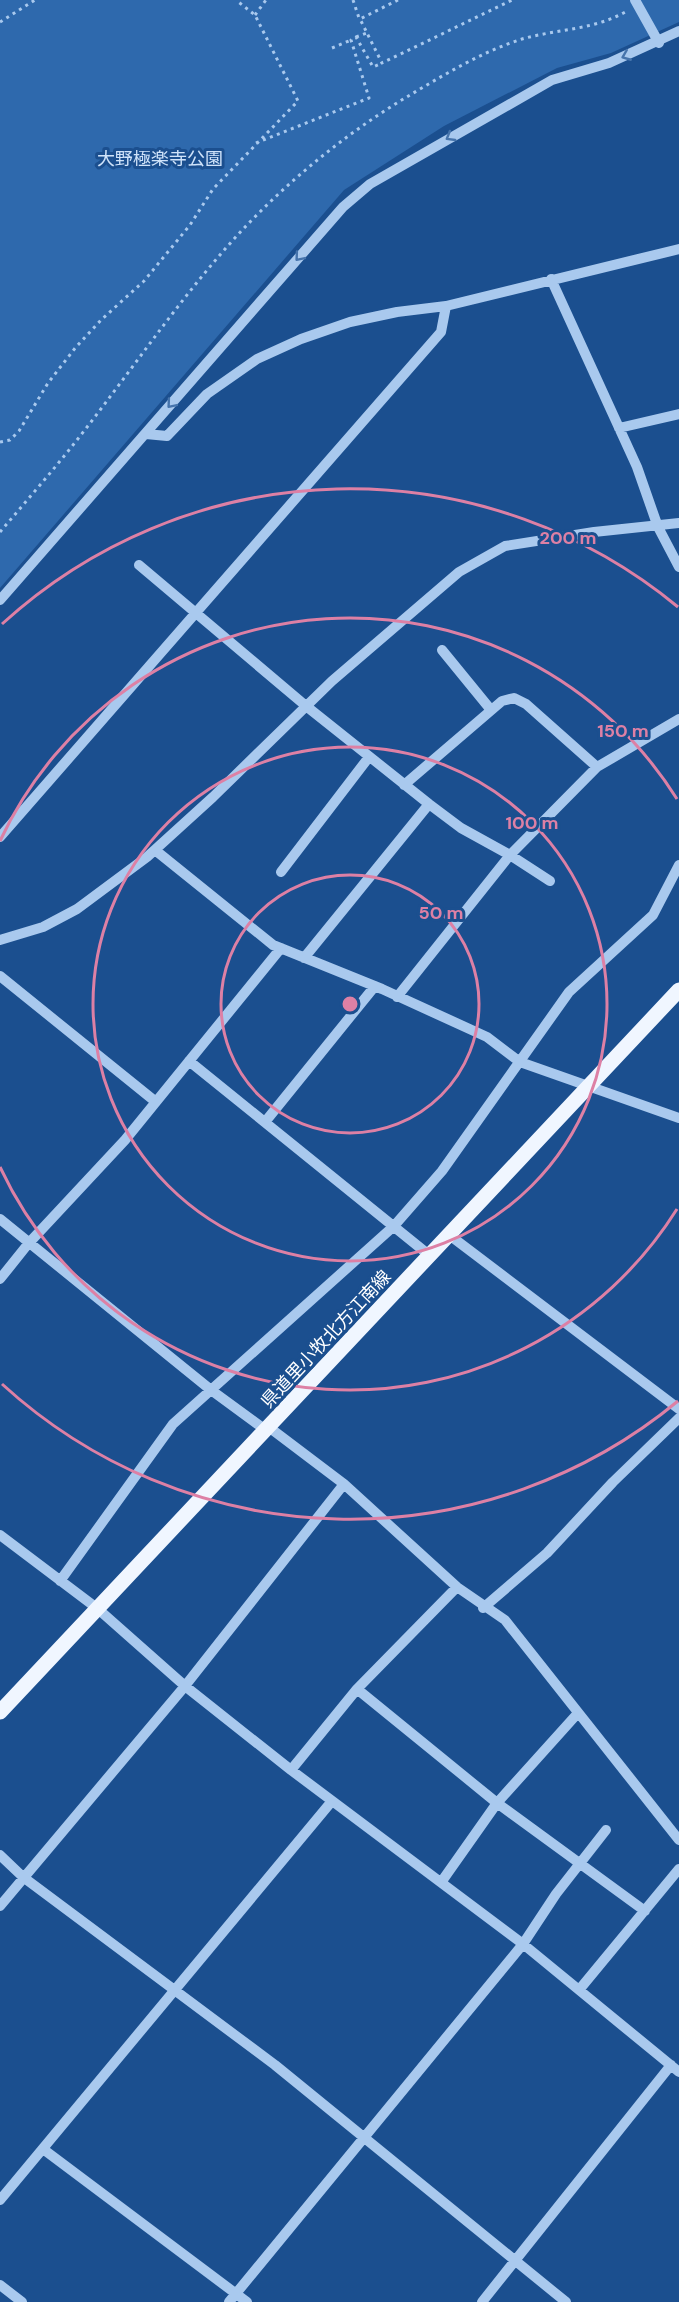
<svg xmlns="http://www.w3.org/2000/svg" width="679" height="2302" font-family="'DM Sans','Noto Sans JP',sans-serif">
<style>
.green{fill:#2e69ad}
.lines{fill:none;stroke-linecap:round;stroke-linejoin:round}
.path{stroke:#a9c9ee;stroke-width:3;stroke-dasharray:3 4.5;stroke-linecap:butt}
.minor{stroke:#a9c9ee;stroke-width:10}
.major{stroke:#f0f6ff;stroke-width:15}
.minor-bridge{stroke:#a9c9ee;stroke-width:10}
.oneway{stroke:#4674ac}
.ring{fill:none;stroke:#dd80a5;stroke-width:3}
.labels{text-anchor:middle;stroke-width:6;stroke-linejoin:round;paint-order:stroke}
.park-label{font-size:18px;fill:#cfe3fa;stroke:#1b4f8f}
.street-label{font-size:18px;fill:#fff;stroke:#1b4f8f}
.centre{fill:#dd80a5;stroke:#1b4f8f;stroke-width:3}
.ring-label{font-size:18px;text-anchor:middle;font-weight:bold;fill:#dd80a5;stroke:#1b4f8f;stroke-width:6;stroke-linejoin:round;paint-order:stroke}
</style>
<rect width="100%" height="100%" fill="#1b4f8f"/>
<path class="green" d="M0,0H679V22L611,53L557,68L444,126L344,190L0,588Z"/>
<g class="lines">
<path class="path" d="M353,0L359,18
M398,0L360,19L382,63L512,0
M255,15L266,0
M0,22L35,0
M356,37L367,33
M332,48L351,40
M256,143L369,98L351,40L356,37L373,67L382,63
M0,442L10,440L19,431L48,383L76,347L101,320L144,281L190,225L213,189L298,101L255,15L236,0
M0,532C28,499 57,466 84,431C129,373 171,312 219,256C272,194 336,140 405,98C442,76 481,52 522,39C557,29 595,30 627,11"/>
<path class="minor" d="M551,279L637,467L658,527L679,567
M619,428L679,414
M146,434L167,436L207,394L257,359L301,339L350,322L397,312L446,306L679,249
M139,565L306,706L429,804L461,828L510,855L550,881
M0,600L343,207L370,184L552,80L609,63L679,31
M442,650L491,710
M404,785L502,701L514,698L526,704L597,767
M0,837L441,332L446,306
M155,850L273,945L382,989L487,1037L520,1062L679,1118
M281,872L369,757
M0,940L43,927L77,909L147,857L213,797L332,681L459,572L505,546L594,532L679,523
M304,958L429,804
M0,976L156,1102
M397,997L510,855L597,767L679,719
M189,1061L429,1255
M265,1122L375,986
M0,1219L211,1390L267,1431
M448,1234L679,1409
M0,1279L28,1244L125,1140L281,948
M270,1428L344,1484L457,1587L505,1620L679,1840
M0,1535L98,1609L185,1686L291,1770L523,1944L679,2072
M60,1581L173,1424L394,1226L442,1171L569,992L653,915L679,865
M483,1608L547,1553L613,1482L679,1418
M357,1689L497,1803L645,1911
M291,1770L357,1689L457,1587
M0,1855L23,1877L275,2065L566,2302
M442,1881L497,1803L578,1713
M0,1906L185,1686L344,1484
M579,1990L679,1869
M43,2149L247,2302
M0,2200L332,1801
M0,2285L22,2302
M229,2302L523,1944L556,1894L606,1830
M482,2302L671,2065"/>
<path class="major" d="M0,1712L679,990"/>
<path class="minor-bridge" d="M635,0L659,43"/>
</g>
<defs><path id="oneway-chevron" d="M-2-3.5L2.5 0L-2 3.5" fill="none" stroke-width="1.6" stroke-linecap="round" stroke-linejoin="round" transform="scale(1.5)"/></defs>
<g class="oneway">
<use href="#oneway-chevron" transform="translate(626 56) rotate(158)"/>
<use href="#oneway-chevron" transform="translate(450 137) rotate(149)"/>
<use href="#oneway-chevron" transform="translate(299 257) rotate(130)"/>
<use href="#oneway-chevron" transform="translate(171 404) rotate(130)"/>
</g>
<g class="ring">
<circle cx="350" cy="1004" r="129"/>
<circle cx="350" cy="1004" r="257"/>
<path d="M677 1209A386 386 0 0 1 0 1167M0 841A386 386 0 0 1 677 799"/>
<path d="M678 1401A515 515 0 0 1 2 1384M2 624A515 515 0 0 1 678 607"/>
</g>
<g class="labels">
<g class="park-label">
<text x="160" y="165">大野極楽寺公園</text>
</g>
<g class="street-label">
<text transform="translate(326 1339) rotate(-47)" y="6">県道里小牧北方江南線</text>
</g>
</g>
<circle cx="350" cy="1004" r="9" class="centre"/>
<g class="ring-label">
<text x="568" y="544">200 m</text>
<text x="623" y="737">150 m</text>
<text x="532" y="829">100 m</text>
<text x="441" y="919">50 m</text>
</g>
</svg>
